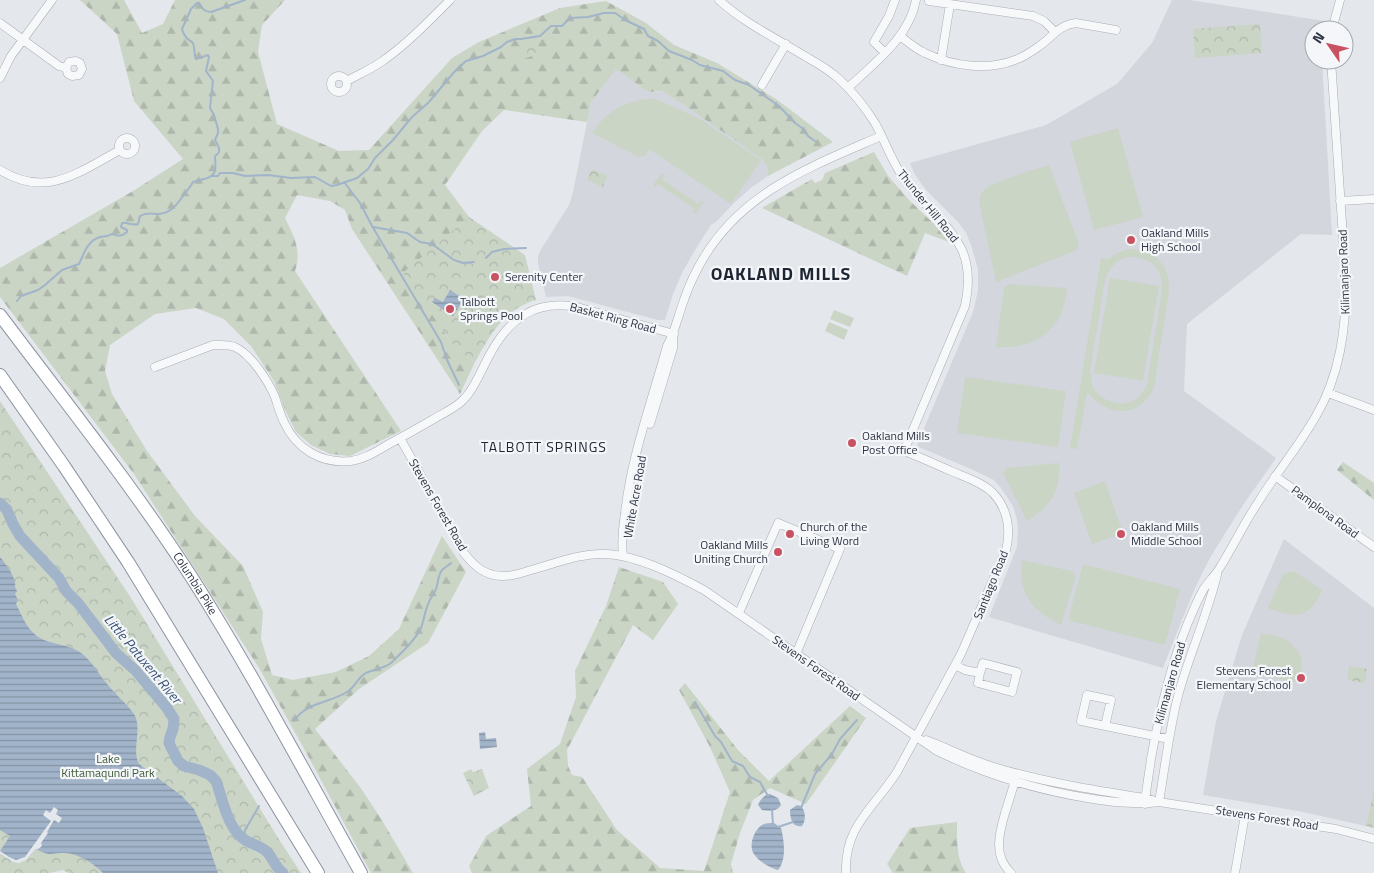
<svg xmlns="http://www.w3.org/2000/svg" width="1374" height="873" font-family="'Titillium Web',sans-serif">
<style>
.built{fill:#d3d6dd}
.grass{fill:#cad5c6;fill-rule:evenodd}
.forest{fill:url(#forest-firs)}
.park{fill:url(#park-crowns)}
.water{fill:url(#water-rules)}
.pier{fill:#e4e7eb}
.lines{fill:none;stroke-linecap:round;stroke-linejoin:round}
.stream{stroke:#a2b4c9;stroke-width:2}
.river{stroke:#a2b4c9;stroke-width:11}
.minor-casing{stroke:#a9aeb5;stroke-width:9}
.highway-casing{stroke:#8c94a1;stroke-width:14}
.minor{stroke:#f7f8fa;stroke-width:8}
.highway{stroke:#fff;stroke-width:12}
.poi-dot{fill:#c85162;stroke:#f4f6f9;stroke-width:2}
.labels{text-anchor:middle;stroke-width:4.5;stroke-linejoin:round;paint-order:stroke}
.street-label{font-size:12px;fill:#2d3443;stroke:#f4f6f9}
.poi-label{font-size:12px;fill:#2d3443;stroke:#f4f6f9;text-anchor:start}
.park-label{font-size:12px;fill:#415e3a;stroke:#f4f6f9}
.neighbourhood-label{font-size:14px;letter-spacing:1px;fill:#1e2634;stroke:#f4f6f9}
.water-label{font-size:14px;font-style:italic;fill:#385375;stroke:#f4f6f9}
.district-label{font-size:18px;font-weight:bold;letter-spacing:1px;fill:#1e2634;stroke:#f4f6f9}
</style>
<defs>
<pattern id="forest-firs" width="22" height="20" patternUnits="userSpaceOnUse" patternTransform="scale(1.25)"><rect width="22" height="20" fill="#cad5c6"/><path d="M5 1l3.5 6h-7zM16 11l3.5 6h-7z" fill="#aeb7ab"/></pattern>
<pattern id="park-crowns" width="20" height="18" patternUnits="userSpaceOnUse" patternTransform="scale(1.25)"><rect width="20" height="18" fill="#cad5c6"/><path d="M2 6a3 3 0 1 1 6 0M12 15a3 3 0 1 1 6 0" fill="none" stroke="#aeb7ab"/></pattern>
<pattern id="water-rules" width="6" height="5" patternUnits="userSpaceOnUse" patternTransform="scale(1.25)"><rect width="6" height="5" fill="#a2b4c9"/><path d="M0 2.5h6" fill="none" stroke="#8493a5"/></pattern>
</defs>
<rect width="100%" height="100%" fill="#e4e7eb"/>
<path class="built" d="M1172,0H1190L1324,21L1323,30H1314V60H1322L1332,235L1301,234L1187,324L1184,391L1276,458L1243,505L1211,556L1195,588L1181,622L1163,668L989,617L1017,547L1018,529L1017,519L1013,506L1001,488L994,480L971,469L919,447L917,445L973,312L978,291V269L971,245L966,233L958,222L925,189L914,173L910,163L1046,125L1117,84L1152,43Z
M615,68L644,89L655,92L662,91L687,107L763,159L767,166L768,176L752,187L733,204L717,221L711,225L695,250L682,273L673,294L665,320H658L568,296L546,297L538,264V256L540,251L569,205L573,192L591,102Z
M1284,539L1374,608V788L1366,826L1298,811L1203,795L1216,721L1242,635Z"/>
<path class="grass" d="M656,99L700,119L761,160L731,204L649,149L646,155L639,157L592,133C606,111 629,98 656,99Z
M1118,128L1143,217L1094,230L1070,142Z
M1049,165L1079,244L1077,250L996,282L979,202C980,198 980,194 983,191C990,182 1036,169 1049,165Z
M662,173L664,176L662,179L698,204L702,201L704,202L696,214L693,213L695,209L658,184L656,187H653V185Z
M1128,249C1154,249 1170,264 1169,290L1154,388C1138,420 1107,416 1087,392L1077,449L1070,448L1101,258L1109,259L1115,254ZM1129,257C1150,257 1163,268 1162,289L1147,385L1139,397L1130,402L1121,404L1115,403L1105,399L1097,393L1092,386L1090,370L1105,280C1109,268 1116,259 1129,257Z
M1110,278L1159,286L1143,381L1094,373Z
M1009,284L1067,288C1066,295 1065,302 1063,308C1058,327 1040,342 1020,346C1013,348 1004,347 996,347L1004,288Z
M834,310L854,318L850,327L830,319Z
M829,322L848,330L844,340L825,331Z
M965,377L1066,391L1058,447L957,433Z
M1059,463C1061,491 1051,506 1027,521L1003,473L1007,468Z
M1105,481L1123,533L1092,544L1074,493Z
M1022,560L1072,571L1076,576L1061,625C1033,611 1017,593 1022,560Z
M1083,564L1180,589L1165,645L1068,620Z
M1294,571L1322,590C1310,620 1295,618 1268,608L1283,574Z
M1261,633C1267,634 1274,635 1280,637C1300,645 1309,665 1296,682L1257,675L1253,668Z"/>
<path class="forest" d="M80,0H124L142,33L163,24L175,0H285L262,25L258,52L277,124L339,151L369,150L452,58L479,42L560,8L606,1L646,23L674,45L717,63L776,99L833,142L768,176L767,166L762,159L687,107L662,91L649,92L644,89L616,69L591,102L587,122L504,110L482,131L445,185L469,217L404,273L456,349L475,362L460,394L352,229L345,210L330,201L297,195L285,218C294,236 302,251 295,271L401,431L350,456L330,454L311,445L296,432L285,410L274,381L251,346L224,319L196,308L155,314L110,345L105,371L112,394L147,451L195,516L243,566L263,612L261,639L272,675L293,680L336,672L369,656L399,629L442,536L466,572L428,643L359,689L315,729L360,787L380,817L413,873H371L302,745L259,668L134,474L0,297V268L133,191L183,159L134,101L117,34Z
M874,152L888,176L910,201L933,223L949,242L925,233L907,276L762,208L812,179L815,183L822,180L825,173Z
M1343,462L1374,483V500L1337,470Z
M619,567L663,582L678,604L653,640L633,625L567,750L568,766L572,775L582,777L617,830L660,868L704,871L730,792L709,745L679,690L685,683L738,750L769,781L850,706L866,718L806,804L770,788L753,800L740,833L731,864L733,873H472L469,866L486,836L531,806L527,769L560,744L576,697L575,671L606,606Z
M957,822C957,839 956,859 966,873H893L887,864L910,828Z"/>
<path class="park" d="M1260,24L1262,53L1195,58L1193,29Z
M535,44L538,54L523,59L520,49Z
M592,169L607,176L603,187L587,180Z
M469,217L525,255L536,300C504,309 490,335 475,362L456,349L403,273Z
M0,401L131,598L278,838L301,873H68L63,870L50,873H0Z
M1349,666L1367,669L1365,683L1347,680Z
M471,769L473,772L482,769L489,788L474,796L463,773Z
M1374,788V828L1366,826Z"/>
<path class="water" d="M450,290L464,299L453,316L432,302L435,298L443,302Z
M0,557C6,564 17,579 15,587L17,591L15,594L18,600L16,604C23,618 29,634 44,640C57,645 70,645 81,653C92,661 99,675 108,685C116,695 127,704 134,714C143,729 131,749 139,764L182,796L194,809L203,828L218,873H103C93,863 78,853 64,853C49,853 51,857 36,849C23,865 17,866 0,854V851L10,836L0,830Z
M485,732L486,739L496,738L497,747L480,749L479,733Z
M770,794L778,798L781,805C777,812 769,811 762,810L758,805C761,799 764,795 770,794Z
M797,805L801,806C806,812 806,820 802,826C792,828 790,818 790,810Z
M774,823L781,828C784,840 787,859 778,870C770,868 758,861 754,854C748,846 754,830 762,825C765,823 770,823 774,823Z"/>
<path class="pier" d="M54,807L58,810L56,814L62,818L59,823L54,820L47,832L48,833L41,843L42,845L41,847L38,849H36L26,860L19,863L13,862L0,854V851L9,857L16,860L25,857L51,821L43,815L46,810L50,813Z"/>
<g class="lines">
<path class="stream" d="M211,176H218L220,173H233L245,176L268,175L291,178L315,177L331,186L337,185L357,178L368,169L375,158L393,140L412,117L429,102L455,71L466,61L483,56L501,47L507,42L515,39H521L540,36L551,26H562L570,18L588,17L604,13H615L627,21L644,29L648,36L658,41L669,51L692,60L700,65L723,71L735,80L749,85L779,106L795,123L802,128L808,136L815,141
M344,182L360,203L372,226L441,342L447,360L459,385
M373,227L407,233L420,242L432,244L454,260L463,263L474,262
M486,258L492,252L504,249L526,248
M17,301L21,296L38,290L45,285L62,270L79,264C84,254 87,241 100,237C105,236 107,237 112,234C118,236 121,237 127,232V230L121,227L122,223C128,222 132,226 138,224L140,216C147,212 152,214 159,214C174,212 178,202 186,192C189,188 191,186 193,182C200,179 213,180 215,170C216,166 215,160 215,156C222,152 219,147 215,140L218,133V129L214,115L210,108L213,81L206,71L209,57L208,55L196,59C193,53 196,47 192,42C191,41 190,41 189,40C185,37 183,33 182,29L191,9L197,3H199C203,9 203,11 211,12L245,0
M695,702L715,736L721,742L732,761L743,766L750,777L760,782L768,796
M294,721C306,702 330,703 347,692C355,687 358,677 366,673C374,669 383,669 391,663C401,653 415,641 421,628C424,620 425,610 429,602C431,597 435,593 436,589C438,583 438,575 442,570C444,568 449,565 451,563
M801,808L815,774L832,754L840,739L857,720
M772,810L773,825
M778,827L793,822L794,820
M244,839L245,830L259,806"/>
<path class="river" d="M0,503L7,510L13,524L20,536L59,578L66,591L78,603L116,653L136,671L167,708L174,719L173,729L170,737L169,743L178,761L184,766L199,770L210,775L216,781C223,800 227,828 245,840C252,844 260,846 266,851C273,857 274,866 283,873"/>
<defs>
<path id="minor" d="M719,0C744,23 779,40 808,58C819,64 830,71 839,79C853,92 865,107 875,123C885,141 891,160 903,177C910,187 918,197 927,206C940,220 954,232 962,250C970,268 969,287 965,306L904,451C920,457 935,464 951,471C965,477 981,482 992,492C1008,508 1011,530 1006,550L961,654L897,772C874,808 844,826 846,873
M929,1L1033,16L1044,21L1055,32
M0,23L59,66L66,68L69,62L76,61L80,63L82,69L79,75L72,76L68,74L66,68
M1332,30L1340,0
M900,36C908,42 916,49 925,53C952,66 987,71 1015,60C1024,57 1031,52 1038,47C1052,38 1058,25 1076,23L1116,30
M885,53L874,42L889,16L895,0
M941,60L950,4
M331 84a8 8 0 1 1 16 0a8 8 0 1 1-16 0Z
M0,78L11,56L52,0
M347,81C359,74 372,69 384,60C408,43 429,21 450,0
M762,85L786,44
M848,88C874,63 909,38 916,0
M119 146a8 8 0 1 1 16 0a8 8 0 1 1-16 0Z
M0,170C46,199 79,172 120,150
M1340,201L1374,199
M155,367L213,345C221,345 228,344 235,347C252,355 268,381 275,397C278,406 280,414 284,422C296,449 321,464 351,461C365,459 377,451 389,444C404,436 418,428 432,420C442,414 453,409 461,402C464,399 467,396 469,393C477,382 482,369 489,356C508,320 534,299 577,307L674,334
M1328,393L1374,410
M650,424L673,348V336
M400,438L464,553C472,563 480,572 494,575C506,578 519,574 531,570C554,564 580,553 605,554C637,555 676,575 704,590L937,751C986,775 1033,789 1087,798C1110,802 1135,805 1159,802
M1275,476L1374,547
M628,529L632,503
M623,555C621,541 623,527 625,513C631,458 652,400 667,346C675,332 678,316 684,300C688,288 693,277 699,266C738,193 810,167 881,136
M739,613L778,523L840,549L796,654
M955,665L965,670L980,673L983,663L1017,672L1012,692L978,683L980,673
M1105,726L1111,700L1087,695L1081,721L1169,739
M926,740C948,748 970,760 994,767C1043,782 1094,790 1145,798L1159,802L1336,829L1374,839
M1159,802C1165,767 1169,731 1178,696C1189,655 1207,616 1217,575
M1145,804C1146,789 1149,774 1151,759C1159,713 1170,668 1187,625C1192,613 1197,601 1203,590C1207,583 1214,577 1219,569C1233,547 1244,523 1259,501C1277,472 1299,446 1316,416C1340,375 1346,329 1346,282L1331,60
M1011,873C993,856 999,834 1005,813C1009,801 1012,790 1016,778
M1235,873L1245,815"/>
<g id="highway">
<path id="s1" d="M0,315C66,403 135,489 194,581C254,676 306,775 361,873"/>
<path d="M0,375L64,466L128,562L318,873"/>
</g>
</defs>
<use href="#minor" class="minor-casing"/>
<use href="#highway" class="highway-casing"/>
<use href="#minor" class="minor"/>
<use href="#highway" class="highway"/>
</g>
<g class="poi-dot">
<circle cx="1131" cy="240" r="5"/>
<circle cx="495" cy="277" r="5"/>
<circle cx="450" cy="309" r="5"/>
<circle cx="852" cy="443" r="5"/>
<circle cx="790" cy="534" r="5"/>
<circle cx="1121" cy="534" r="5"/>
<circle cx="778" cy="552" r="5"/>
<circle cx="1301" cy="678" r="5"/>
</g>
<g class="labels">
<g class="street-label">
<text transform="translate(928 206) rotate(51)" y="4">Thunder Hill Road</text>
<text transform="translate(1344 272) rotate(-92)" y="4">Kilimanjaro Road</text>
<text transform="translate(613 318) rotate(15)" y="4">Basket Ring Road</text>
<text transform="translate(635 497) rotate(-80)" y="4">White Acre Road</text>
<text transform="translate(438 505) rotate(60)" y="4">Stevens Forest Road</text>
<text transform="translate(1325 512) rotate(36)" y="4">Pamplona Road</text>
<text dy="4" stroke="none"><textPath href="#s1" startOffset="332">Columbia Pike</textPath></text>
<text transform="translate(991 585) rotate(-68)" y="4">Santiago Road</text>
<text transform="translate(816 668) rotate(35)" y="4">Stevens Forest Road</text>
<text transform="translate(1170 683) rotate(-74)" y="4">Kilimanjaro Road</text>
<text transform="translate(1267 818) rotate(9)" y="4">Stevens Forest Road</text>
</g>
<g class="poi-label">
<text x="1141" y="237">Oakland Mills<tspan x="1141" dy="14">High School</tspan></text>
<text x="505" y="281">Serenity Center</text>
<text x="460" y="306">Talbott<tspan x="460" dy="14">Springs Pool</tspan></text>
<text x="862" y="440">Oakland Mills<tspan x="862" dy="14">Post Office</tspan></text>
<text x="800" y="531">Church of the<tspan x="800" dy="14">Living Word</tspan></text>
<text x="1131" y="531">Oakland Mills<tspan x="1131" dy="14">Middle School</tspan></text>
<text x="768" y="549" text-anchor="end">Oakland Mills<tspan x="768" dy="14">Uniting Church</tspan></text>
<text x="1291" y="675" text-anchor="end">Stevens Forest<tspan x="1291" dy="14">Elementary School</tspan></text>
</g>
<g class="park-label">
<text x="108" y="763">Lake<tspan x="108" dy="14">Kittamaqundi Park</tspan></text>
</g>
<g class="neighbourhood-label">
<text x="544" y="452">TALBOTT SPRINGS</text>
</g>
<g class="water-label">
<text transform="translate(143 659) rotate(50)" y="5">Little Patuxent River</text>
</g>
<g class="district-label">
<text x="781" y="280">OAKLAND MILLS</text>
</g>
</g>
<g transform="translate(1329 45) rotate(304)"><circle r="24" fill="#f4f6f9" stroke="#a4a8b0"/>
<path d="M0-4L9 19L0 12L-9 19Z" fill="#c85162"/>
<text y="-8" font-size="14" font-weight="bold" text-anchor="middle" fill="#2d3443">N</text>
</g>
</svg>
